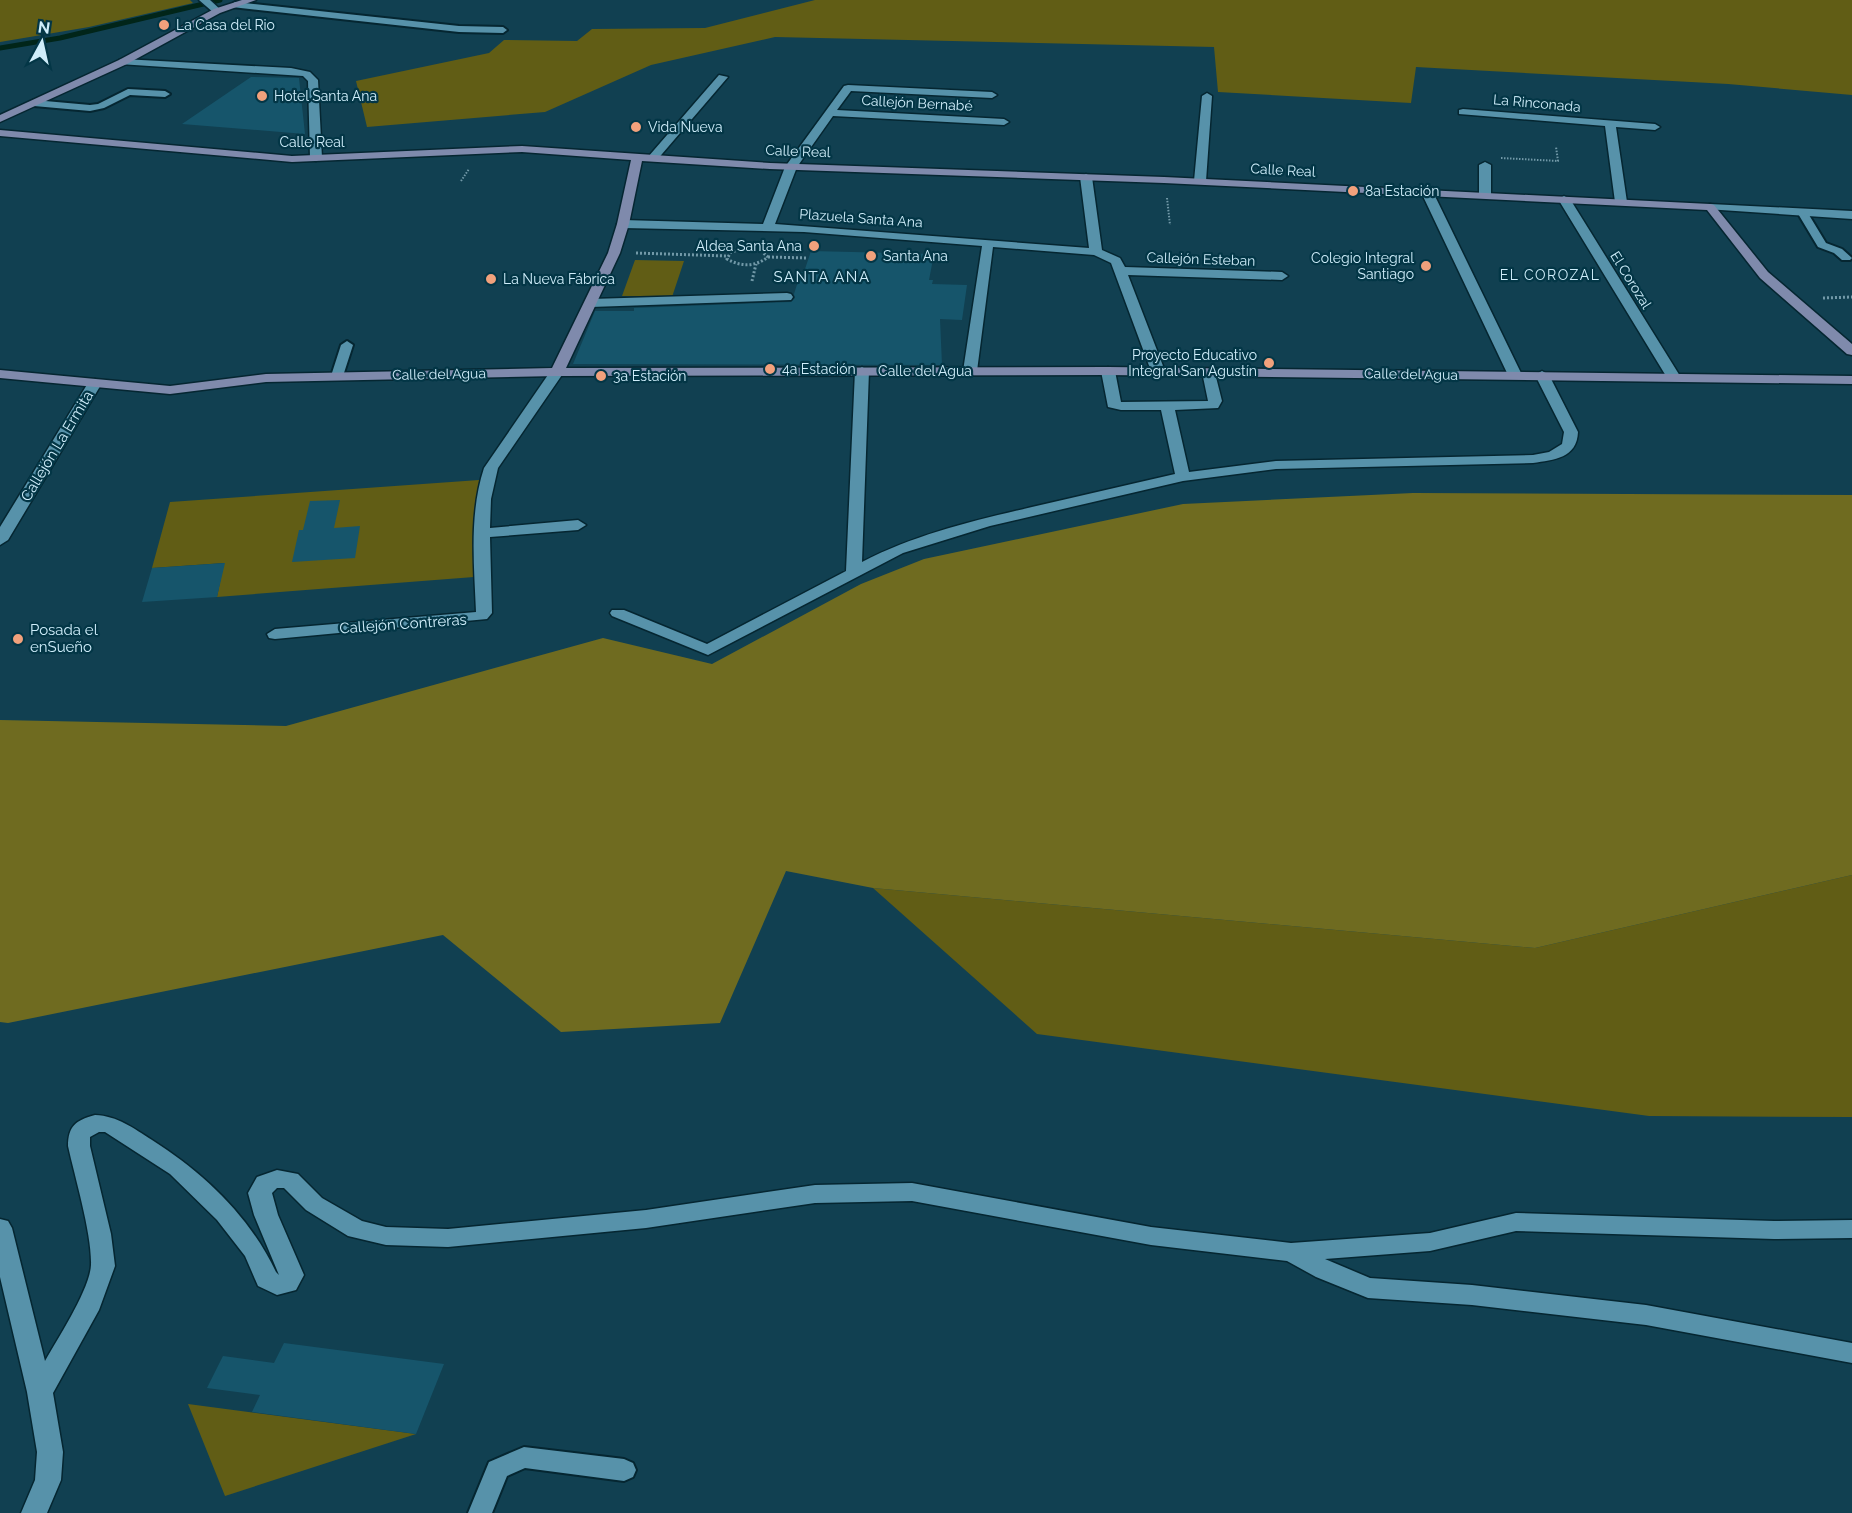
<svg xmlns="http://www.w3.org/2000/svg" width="1852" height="1513" font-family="Raleway,sans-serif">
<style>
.green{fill:#615d15}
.forest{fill:#6f6b20}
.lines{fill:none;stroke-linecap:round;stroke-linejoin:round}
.stream{stroke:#012519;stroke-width:5}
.building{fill:#16556b}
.lane-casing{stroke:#052631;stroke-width:4}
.street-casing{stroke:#052631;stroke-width:3}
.secondary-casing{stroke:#052631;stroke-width:3}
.path-far1{stroke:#7299a8;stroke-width:2;stroke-dasharray:1.5 1.5;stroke-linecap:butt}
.path{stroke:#7299a8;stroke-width:3;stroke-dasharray:2 2;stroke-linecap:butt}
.lane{fill:#5792aa;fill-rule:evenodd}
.street{fill:#5792aa;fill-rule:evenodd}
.secondary{fill:#7f8aac;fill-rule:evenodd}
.poi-dot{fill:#f1a17c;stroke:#033646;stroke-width:2}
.labels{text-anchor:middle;stroke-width:4.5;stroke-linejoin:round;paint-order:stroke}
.far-poi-label{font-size:14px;fill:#cfedfa;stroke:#033646;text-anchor:start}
.far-street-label{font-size:14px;fill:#cfedfa;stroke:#033646}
.far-neighbourhood-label{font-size:14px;letter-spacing:1.5px;fill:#cfedfa;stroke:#033646}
.far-quarter-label{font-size:15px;letter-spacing:1.5px;fill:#cfedfa;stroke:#033646}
.street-label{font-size:15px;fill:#cfedfa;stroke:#033646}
.poi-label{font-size:15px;fill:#cfedfa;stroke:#033646;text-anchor:start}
</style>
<rect width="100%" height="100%" fill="#114051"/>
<path class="green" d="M0,0H190L193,3L89,27L0,42Z
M815,0H1852V95L1728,84L1416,67L1411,103L1218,92L1214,47L775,37L651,65L545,112L367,127L356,81L489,53L504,40L577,41L592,29L705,28Z
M635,260L684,261L672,297L622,296Z
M479,480L474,577L217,597L224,563L152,568L170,502Z
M1852,875V1117L1649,1116L1037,1034L873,888L1535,948Z
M188,1404L416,1434L225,1496Z"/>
<path class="forest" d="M1413,493L1852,495V875L1535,948L873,888L786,871L720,1023L561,1032L443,935L8,1023L0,1022V720L286,726L603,638L712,664L861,584L924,559L1183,504Z"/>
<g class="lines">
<path class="stream" d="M0,48L60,38L220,0"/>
</g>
<path class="building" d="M251,77L299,78L305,134L182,124Z
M811,251L934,254L929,280H933L932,284L967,285L962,320L940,319L942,365L573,364L595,311H634V308L791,302L795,298L794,294L801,272H804Z
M340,500L334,528L360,526L355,558L292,562L299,530H303L310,501Z
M225,563L217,597L142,602L152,568Z
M284,1343L444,1364L416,1434L252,1412L260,1395L207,1388L223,1356L274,1363Z"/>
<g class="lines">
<defs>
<path id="lane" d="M235,2L459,26L503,27L507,30L503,33L459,32L232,7L231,5Z
M128,89L165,91L170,94L165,97L130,95L104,108L90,111L34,106L29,103L34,100L90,105L98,104Z
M1802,209L1806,210L1826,243L1842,249L1852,258L1850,260H1842L1834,253L1818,247L1797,212Z
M347,341L353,345L343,376L337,380L333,379L331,376L341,345Z
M524,1447L624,1459L633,1463L636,1470L633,1477L624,1481L525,1468L507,1476L492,1513H468L489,1462Z"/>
<path id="street" d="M199,0H210L222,11L214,13Z
M123,59L291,68L310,72L318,80L322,158L316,161L310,158L308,81L303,76L119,64V60Z
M719,75L728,77L656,161H648V157Z
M848,85L992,92L997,95L992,98L851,91L837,110L1004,119L1009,122L1004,125L833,116L797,167L775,224L1089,248L1080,177L1086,174L1092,177L1102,250L1120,258L1125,267L1282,272L1288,276L1282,280L1128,275L1165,371L1158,375L1151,371L1111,263L1094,255L993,247L977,371L970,375L963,371L982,246L804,232L623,228L617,224L623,220L763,224L785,167L844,86Z
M1207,93L1212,96L1206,181L1200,184L1194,181L1202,96Z
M1463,109L1655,124L1660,127L1655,130L1616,127L1627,202L1621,205L1615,202L1605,126L1459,114V110Z
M1485,162L1491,165V195L1485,198L1479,195V165Z
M1427,189L1433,192L1522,375L1520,378L1515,379L1508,375L1421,192Z
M1564,196L1570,199L1680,376L1678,379L1673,380L1666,376L1558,199Z
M1710,204L1852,211V219L1706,209V205Z
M787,293L791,294L793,297L791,300L591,307L585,303L591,299Z
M862,367L869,371L862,562C916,534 973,521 1032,507C1080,496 1127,485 1175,474L1161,410H1121L1108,407L1101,371L1108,367L1115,371L1121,402L1208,401L1202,372L1204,369H1214L1222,401L1218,408L1175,410L1189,472L1276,461L1533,455L1549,452L1562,444L1564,432L1535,375L1542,371L1549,375L1578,432C1577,458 1554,460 1533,463L1276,469L1183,481L990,526L903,553L708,655L612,616L610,613L612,610H624L707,644L846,571L855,371Z
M557,368L564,372L498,468L491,499L490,528L578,520L586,525L578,530L490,537L492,613L487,619L275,639L269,638L267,634L275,629L476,612C474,564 469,514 484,468L552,369Z
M95,379L102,383L8,540L0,545V527L88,383Z
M95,1115C118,1116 133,1128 152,1140C204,1173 250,1217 276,1272L279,1275L254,1215L248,1193L257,1177L277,1170L298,1174L322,1198L362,1221L386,1227L448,1229L646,1210L815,1185L912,1183L1151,1227L1291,1243L1430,1233L1516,1213L1774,1221L1852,1220V1238L1774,1239L1516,1231L1430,1251L1325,1259L1370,1278L1472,1285L1646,1305L1852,1343V1363L1646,1325L1472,1305L1368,1298L1316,1277L1287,1261L1151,1245L912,1201L815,1203L646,1228L448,1247L386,1245L348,1236L306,1210L284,1188H277L272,1193L278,1215L304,1275L296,1290L277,1295L258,1286L245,1256L217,1220L170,1174L105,1132H99L90,1137V1146L111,1234L115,1266L99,1310L53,1393L63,1452L61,1480L47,1513H21L35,1480L37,1452L27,1392L0,1277V1219L8,1221L12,1228L45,1361C58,1338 90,1289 91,1265C92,1234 75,1178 68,1146C68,1126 76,1120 95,1115Z"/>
<path id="secondary" d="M242,0H256L220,13L127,64L0,122V115L119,60L214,9Z
M0,130L292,156L522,146L770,163L1164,177L1710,204L1714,205L1768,272L1852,344V355L1847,354L1760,278L1707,210L1164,183L770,169L642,161L629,224L620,253L566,368L1108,367L1852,376V384L1108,375L557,376L266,382L170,394L0,378V370L170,386L266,374L552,368L608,253L617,224L631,160L522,152L292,162L0,136Z"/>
</defs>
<use href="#lane" class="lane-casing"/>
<use href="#street" class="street-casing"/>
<use href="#secondary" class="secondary-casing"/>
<path class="path-far1" d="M1501,158L1558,161L1556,147
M461,181L469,169
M1167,198L1170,225"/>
<path class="path" d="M745,249L760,250L768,257C755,267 741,267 727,259L731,252Z
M636,253L727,256
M768,257L808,258
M752,281L756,264
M1823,298L1852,297"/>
<use href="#lane" class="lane"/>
<use href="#street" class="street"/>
<use href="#secondary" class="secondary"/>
</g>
<g class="poi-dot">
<circle cx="164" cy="25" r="6"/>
<circle cx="262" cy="96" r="6"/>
<circle cx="636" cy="127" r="6"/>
<circle cx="1353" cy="191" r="6"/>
<circle cx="814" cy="246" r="6"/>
<circle cx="871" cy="256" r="6"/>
<circle cx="1426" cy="266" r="6"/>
<circle cx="491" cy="279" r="6"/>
<circle cx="1269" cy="363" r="6"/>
<circle cx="770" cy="369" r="6"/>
<circle cx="601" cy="376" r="6"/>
<circle cx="18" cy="639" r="6"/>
</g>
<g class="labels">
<g class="far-poi-label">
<text x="176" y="30">La Casa del Rio</text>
<text x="274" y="101">Hotel Santa Ana</text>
<text x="648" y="132">Vida Nueva</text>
<text x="1365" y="196">8a Estación</text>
<text x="802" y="251" text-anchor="end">Aldea Santa Ana</text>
<text x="883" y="261">Santa Ana</text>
<text x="1414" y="263" text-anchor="end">Colegio Integral<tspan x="1414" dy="16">Santiago</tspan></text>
<text x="503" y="284">La Nueva Fábrica</text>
<text x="1257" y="360" text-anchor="end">Proyecto Educativo<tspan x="1257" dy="16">Integral San Agustín</tspan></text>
<text x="782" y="374">4a Estación</text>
<text x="613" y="381">3a Estación</text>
</g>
<g class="far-street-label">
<text transform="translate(917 103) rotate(3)" y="5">Callejón Bernabé</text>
<text transform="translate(1537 103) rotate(5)" y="5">La Rinconada</text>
<text x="312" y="147">Calle Real</text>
<text transform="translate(798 151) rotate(2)" y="5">Calle Real</text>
<text transform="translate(1283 170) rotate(3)" y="5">Calle Real</text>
<text transform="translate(861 218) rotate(4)" y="5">Plazuela Santa Ana</text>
<text transform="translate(1201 259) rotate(2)" y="5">Callejón Esteban</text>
<text transform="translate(1631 280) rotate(58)" y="5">El Corozal</text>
<text x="925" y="376">Calle del Agua</text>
<text transform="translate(439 374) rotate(-1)" y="5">Calle del Agua</text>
<text transform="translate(1411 374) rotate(1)" y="5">Calle del Agua</text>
</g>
<g class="far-neighbourhood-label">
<text x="1550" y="280">EL COROZAL</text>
</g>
<g class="far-quarter-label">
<text x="822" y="282">SANTA ANA</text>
</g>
<g class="street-label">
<text transform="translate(57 446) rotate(-59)" y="5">Callejón La Ermita</text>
<text transform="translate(403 624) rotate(-4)" y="5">Callejón Contreras</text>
</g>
<g class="poi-label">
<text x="30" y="635">Posada el<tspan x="30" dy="17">enSueño</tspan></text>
</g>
</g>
<g transform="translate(42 42) rotate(8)" stroke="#033646" stroke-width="4.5" paint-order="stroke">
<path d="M0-4.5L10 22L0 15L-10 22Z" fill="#cfedfa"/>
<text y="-9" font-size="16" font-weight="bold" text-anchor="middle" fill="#cfedfa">N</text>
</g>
</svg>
